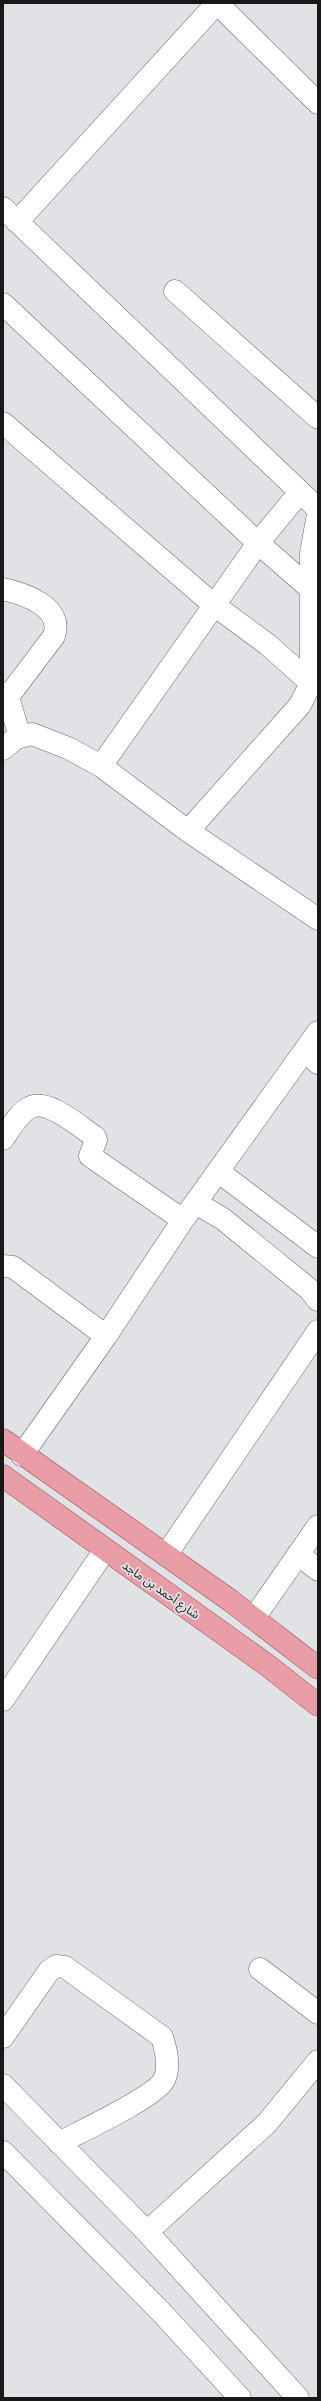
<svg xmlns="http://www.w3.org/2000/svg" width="321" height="2401" font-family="'Times New Roman','Noto Sans Arabic',serif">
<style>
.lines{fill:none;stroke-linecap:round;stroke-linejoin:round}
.minor-casing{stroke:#646668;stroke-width:23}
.major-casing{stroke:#974650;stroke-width:23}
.minor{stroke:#fff;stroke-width:22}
.major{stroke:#e99ea7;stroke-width:22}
.labels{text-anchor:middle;stroke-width:3.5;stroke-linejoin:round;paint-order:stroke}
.street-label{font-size:12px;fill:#181819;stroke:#e0e2e5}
</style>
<rect width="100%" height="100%" fill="#e0e2e5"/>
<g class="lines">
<defs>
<path id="minor" d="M217,3L318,103
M3,208L318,509
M17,222L217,3
M175,291L318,418
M3,304L258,543L312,590
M3,423L214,605L267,644L311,683
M3,589C25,594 64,607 54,636L8,697
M3,694L8,697L20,737
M3,749L16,738L32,734L68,748L101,766L188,831L318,919
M101,766L258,543L300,492
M188,831L300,705L311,683V553L318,514
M305,1050L318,1063
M3,1139C10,1129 18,1114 29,1108C47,1097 80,1127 95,1137L96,1140L90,1156L183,1220
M219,1172L318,1247
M196,1203L223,1219L309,1289L318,1300
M3,1266L13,1267L106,1336
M22,1455L106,1336L183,1220L318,1032
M298,1554L318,1570
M166,1555L318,1331
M254,1618L318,1526
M3,1700L105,1550
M260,1969L318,2013
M3,2037L49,1971L56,1966L65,1967L162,2037C166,2049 170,2068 164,2080C155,2097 80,2132 59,2143
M3,2085L147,2232L298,2398
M3,2152L163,2314L240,2398
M147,2232L267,2123L318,2061"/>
<path id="major" d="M3,1440L231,1601L318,1668
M3,1476L267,1665L318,1705"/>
</defs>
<use href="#minor" class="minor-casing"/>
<use href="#major" class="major-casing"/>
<use href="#minor" class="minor"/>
<use href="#major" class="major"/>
</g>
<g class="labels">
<g class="street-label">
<text transform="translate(161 1590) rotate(35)" y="4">شارع أحمد بن ماجد</text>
</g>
</g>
<rect width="321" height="2401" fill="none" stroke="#181819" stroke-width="8"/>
</svg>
